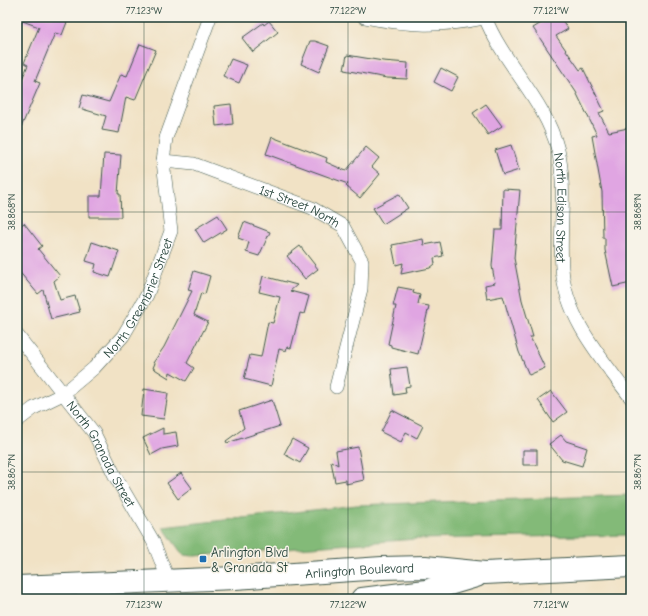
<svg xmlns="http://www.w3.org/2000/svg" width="648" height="616" font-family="'Comic Neue',sans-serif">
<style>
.forest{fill:#83ba78;stroke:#517c56}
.building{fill:#e0a5e2}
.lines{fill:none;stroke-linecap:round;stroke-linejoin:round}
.street-casing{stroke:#3e564a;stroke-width:14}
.highway-casing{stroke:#3e564a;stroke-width:24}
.street{stroke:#fff;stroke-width:13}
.highway{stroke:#fff;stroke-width:22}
.ticks{fill:none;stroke:#1f3d34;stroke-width:1;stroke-opacity:0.45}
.poi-dot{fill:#1f6fb2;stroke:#f7f3e8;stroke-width:1.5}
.labels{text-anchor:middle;stroke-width:3;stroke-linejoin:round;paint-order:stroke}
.street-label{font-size:13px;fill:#1f3d34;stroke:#f7f3e8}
.poi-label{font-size:13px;fill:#1f3d34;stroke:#f7f3e8;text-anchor:start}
.neatline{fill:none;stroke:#1f3d34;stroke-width:1.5}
.ticks-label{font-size:10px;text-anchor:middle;fill:#1f3d34}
</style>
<rect width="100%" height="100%" fill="#f7f3e8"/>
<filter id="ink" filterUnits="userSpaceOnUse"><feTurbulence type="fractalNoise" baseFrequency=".025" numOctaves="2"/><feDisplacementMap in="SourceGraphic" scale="8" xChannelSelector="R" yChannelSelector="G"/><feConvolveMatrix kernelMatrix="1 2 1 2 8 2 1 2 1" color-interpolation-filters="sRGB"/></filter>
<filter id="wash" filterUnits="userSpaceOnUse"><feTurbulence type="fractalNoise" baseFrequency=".012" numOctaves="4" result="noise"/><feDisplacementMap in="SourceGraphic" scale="16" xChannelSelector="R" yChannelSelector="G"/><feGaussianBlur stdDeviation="0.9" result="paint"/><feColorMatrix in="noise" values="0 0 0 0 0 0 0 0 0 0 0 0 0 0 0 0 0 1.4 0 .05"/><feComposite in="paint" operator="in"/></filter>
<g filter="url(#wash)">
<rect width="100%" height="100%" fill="#f1e2c5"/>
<path class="forest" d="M631,495V535L416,539L194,556L183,555L163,527L357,505Z"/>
<g id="blocks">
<path class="building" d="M17,17H69L62,35L55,33L35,81L40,83L17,137V91L28,65L24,63L39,27L17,19Z
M551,17H560L568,29L556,36L580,70L583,68L604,111L599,113L609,132L628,128L631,144V283L613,287L605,250V238H603L602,192L592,136L597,135L576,92L533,28Z
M269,21L278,32L253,52L242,38L263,23L264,25Z
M310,41H315L329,46L319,72L301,64Z
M140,44L156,50L135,100L126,97L119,133L102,130L106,116L79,108L83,95L109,102L121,74L127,76Z
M347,55L383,61L408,63L407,79L387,78L344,70Z
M231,59L247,65L239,83L223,76Z
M441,68L458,77L451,91L434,82Z
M231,104L233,124L216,126L214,106Z
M486,104L502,126L488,135L473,113Z
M272,137L327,158L326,162L346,171L366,147L379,158L372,167L380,174L360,198L346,186L348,184L266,154Z
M511,145L519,170L503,175L495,150Z
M104,154L121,155L118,194H120L121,217H89V196H101Z
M503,189L520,190L514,258L522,300L533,337H530L545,368L529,375L519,352L503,296L487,299L485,285L495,283L492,266L495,230H502Z
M399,194L408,208L383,224L373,208Z
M218,215L227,229L204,243L195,229Z
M244,222L270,232L259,256L246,252L249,242L238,238Z
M24,223L42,246L38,249L60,276L54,281L60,300L75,296L80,312L51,319L43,290L38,294L17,269V228Z
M423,239L424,245L440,242L443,256L434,258L435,264L430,268L401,274L403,263L396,265L392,245Z
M92,242L119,251L110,277L94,272L96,264L86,261Z
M300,246L318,269L305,279L287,256Z
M194,271L210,276L205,294L201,293L194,315L208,322L187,363L194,368L186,381L170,372L169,378L153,368L155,363H153L164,347L192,291L188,290Z
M263,276L297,285L290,291L309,296L304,314L300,313L291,348L287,347L286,351L279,349L271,386L244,379L250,355L261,357L268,322L273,323L280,297L259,292Z
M398,287L414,290L413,293L420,295L418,304L429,306L418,354L391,347V345L388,344L396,306H393Z
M407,367L410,386L405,387L406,393L394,395L391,369Z
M144,389L168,393L164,419L141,416Z
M551,391L567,412L553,422L538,400Z
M272,400L280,426L227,443L226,441L244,428L239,411Z
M392,410L423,426L417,438L406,432L401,442L381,432Z
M163,428V434L176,432L178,446L162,449L151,455L143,438Z
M561,435L566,441L587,448L582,466L562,460L549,444Z
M292,439L308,448L300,463L284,454Z
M358,447L364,480L346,484V480L335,482L331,461L338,465L336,451Z
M523,450H537V465H523Z
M181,473L192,488L178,499L167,483Z"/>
</g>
</g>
<g filter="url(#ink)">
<use href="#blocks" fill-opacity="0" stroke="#3e564a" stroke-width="1"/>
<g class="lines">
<defs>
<g id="street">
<path d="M364,17C409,26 440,27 485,18"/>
<path id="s1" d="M485,17C503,64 545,99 558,150C567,189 559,228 562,268C565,318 602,359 631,398"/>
<path id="s2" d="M163,161L194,164L312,208L343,226L362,261L361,289L336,387"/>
<path id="s3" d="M17,335L94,433L115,476L153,541L169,581"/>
<path id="s4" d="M17,421L34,408L63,394L94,368L123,336L147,295L171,231L163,161L166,138L210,17"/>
</g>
<g id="highway">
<path id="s5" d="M17,587L235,578L382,568L425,567L485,573L631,566"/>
<path d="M362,599L426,591L476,576"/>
</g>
</defs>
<use href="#street" class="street-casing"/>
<use href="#highway" class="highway-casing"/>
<use href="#street" class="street"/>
<use href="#highway" class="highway"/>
</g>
</g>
<path class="ticks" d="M144,17V599M348,17V599M551,17V599M17,212H631M17,472H631"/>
<rect class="poi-dot" x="199" y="555" width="8" height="8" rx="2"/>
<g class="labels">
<g class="street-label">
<text dy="5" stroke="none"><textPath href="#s2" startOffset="145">1st Street North</textPath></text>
<text dy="5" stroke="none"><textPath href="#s1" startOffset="210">North Edison Street</textPath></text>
<text dy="5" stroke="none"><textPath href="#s4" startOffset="178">North Greenbrier Street</textPath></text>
<text dy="5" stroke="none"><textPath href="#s3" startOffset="146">North Granada Street</textPath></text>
<text dy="5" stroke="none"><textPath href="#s5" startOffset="343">Arlington Boulevard</textPath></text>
</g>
<g class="poi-label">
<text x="211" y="557">Arlington Blvd<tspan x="211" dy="15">&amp; Granada St</tspan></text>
</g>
</g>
<rect width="648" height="616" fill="none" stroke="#f7f3e8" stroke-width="44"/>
<rect x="22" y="22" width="604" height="572" class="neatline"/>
<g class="ticks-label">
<text x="144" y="14">77.123°W</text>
<text x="348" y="14">77.122°W</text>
<text x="551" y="14">77.121°W</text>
<text transform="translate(11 212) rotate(-90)" y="4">38.868°N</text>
<text transform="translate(637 212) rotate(-90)" y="4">38.868°N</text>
<text transform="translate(11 472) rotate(-90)" y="4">38.867°N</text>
<text transform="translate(637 472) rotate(-90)" y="4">38.867°N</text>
<text x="144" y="608">77.123°W</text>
<text x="348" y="608">77.122°W</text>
<text x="551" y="608">77.121°W</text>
</g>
</svg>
